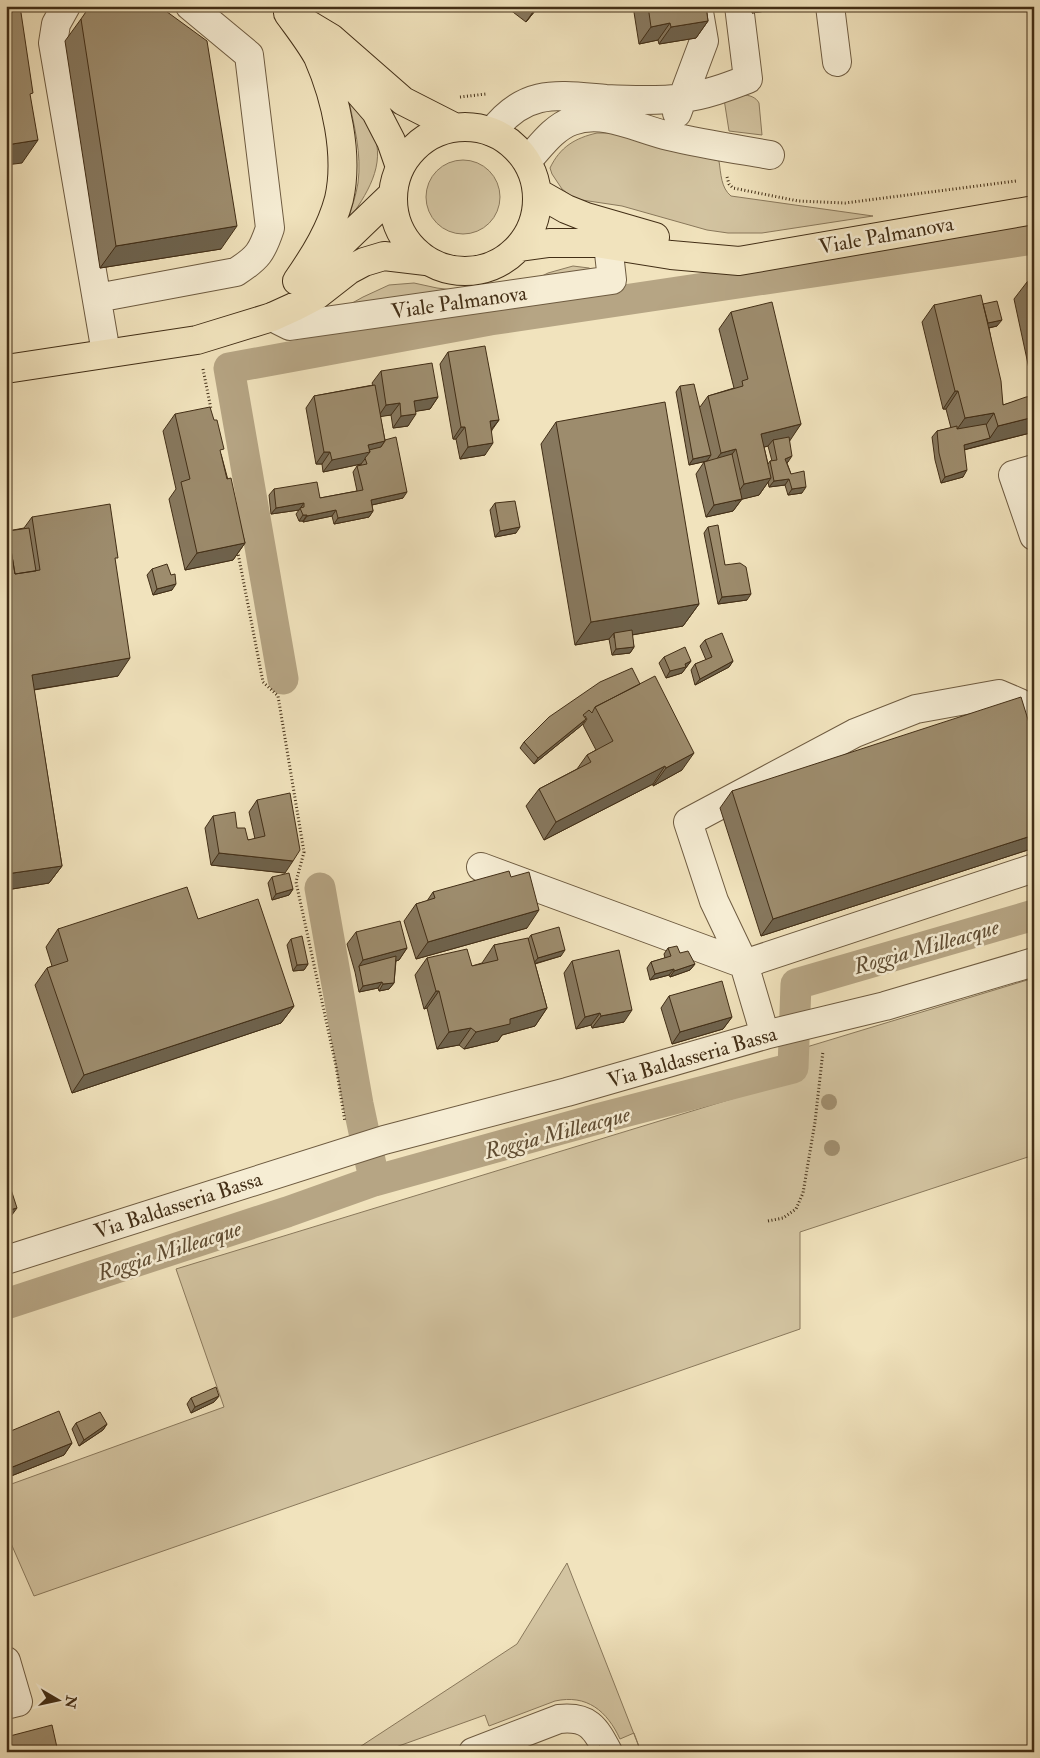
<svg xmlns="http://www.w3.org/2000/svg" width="1040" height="1758" font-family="'IM FELL Double Pica',serif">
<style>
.green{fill:#d3c4a1;stroke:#8a795c}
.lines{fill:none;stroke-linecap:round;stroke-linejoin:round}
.canal{stroke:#b6a584;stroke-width:31}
.minor-casing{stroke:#6e5b40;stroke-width:30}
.major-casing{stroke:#422e16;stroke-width:30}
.path{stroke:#422e16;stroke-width:3;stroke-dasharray:1 2.5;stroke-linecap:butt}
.minor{stroke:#f6edd4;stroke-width:28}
.major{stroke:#f1e3bd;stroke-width:28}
.tree{fill:#a19071}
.wall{fill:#87785e;stroke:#422e16;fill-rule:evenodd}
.shaded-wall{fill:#6e624c;stroke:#422e16}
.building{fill:#9d8c6d;stroke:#422e16}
.labels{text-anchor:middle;stroke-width:5;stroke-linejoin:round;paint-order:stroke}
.street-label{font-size:21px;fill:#422e16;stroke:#f6edd4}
.water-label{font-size:22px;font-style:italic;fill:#5f4c32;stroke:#f6edd4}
</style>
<rect width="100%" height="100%" fill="#f1e3bd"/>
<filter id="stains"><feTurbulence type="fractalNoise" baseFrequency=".004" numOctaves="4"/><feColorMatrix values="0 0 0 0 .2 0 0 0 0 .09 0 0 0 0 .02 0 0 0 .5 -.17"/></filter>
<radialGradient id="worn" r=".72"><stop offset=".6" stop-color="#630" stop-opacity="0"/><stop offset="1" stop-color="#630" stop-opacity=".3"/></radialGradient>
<path class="green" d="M743,95C749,95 756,97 759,103L762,135L729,131L724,99Z
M348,97C357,108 367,119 373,132C387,165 366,195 348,221C351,209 356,196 358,183C362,154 354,125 348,97Z
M597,133H610L719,161C721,174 721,188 731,196L873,216L762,233H728L707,230L622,206L582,200L571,196L562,189L552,174L550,168C560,147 575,138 597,133Z
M426 197a37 37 0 1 1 74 0a37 37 0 1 1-74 0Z
M573,266L589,268L594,271L327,317L363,297L389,285L414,283L437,288L461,291L536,279L548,273Z
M1034,978V1155L800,1232V1329L34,1596L6,1532V1486L224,1407L176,1269L800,1078V1049Z
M567,1563L641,1752L634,1733L620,1739C607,1711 587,1694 555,1701L489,1726L485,1715L382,1752H352L517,1644Z"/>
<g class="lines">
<path class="canal" d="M283,679L229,368L490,320L1034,239
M320,888L358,1104L373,1174
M6,1304L287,1212L374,1181L597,1119L793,1068L796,984L1034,915"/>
<defs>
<path id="minor" d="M66,6L56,24L53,43L106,353
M830,6L837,62
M677,113L704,41L698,6
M492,132C525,88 558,95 606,99C628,100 661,101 683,98C706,95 727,87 748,79L739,6
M527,161C541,146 553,128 572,121C604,109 638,129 669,136C702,144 736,149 770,155
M97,298L236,272C258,258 262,252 270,228L249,55L190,6
M272,317L290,326L612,280L608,244
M1034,469L1013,475L1034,536
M1034,745L1020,703L999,694L916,709L855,733L688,822L714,901L744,964L1034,868
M481,867L744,964L765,1035
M6,1260L384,1140L567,1092L765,1035L885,1006L1034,962
M6,1661L18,1702L6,1705
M473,1752L559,1719C588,1716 595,1727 608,1752"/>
<path id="major" d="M288,13C298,27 310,42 318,57C336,98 349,155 339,199C331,229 315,255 297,281
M296,17L331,38L403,101L454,127
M323,51L376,112L391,141L400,167
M393 199a72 72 0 1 1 144 0a72 72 0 1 1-144 0Z
M538,193L566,209L586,217L655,237
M520,247L549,243H596L671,255L739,261L1034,210
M313,268L341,244L393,194
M6,369L197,340L272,317L294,307L317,295L349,270L364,262L384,256L426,261"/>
</defs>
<use href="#minor" class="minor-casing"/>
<use href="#major" class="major-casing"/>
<path class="path" d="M460,97L486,94
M727,177L729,184L733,188L798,201L845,203L1016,181
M203,369L211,409
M237,548L263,682L278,696L304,852L296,882L336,1066L345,1122
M768,1221L783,1218L796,1209L803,1193L815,1122L823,1051"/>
<use href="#minor" class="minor"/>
<use href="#major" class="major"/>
</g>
<g class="tree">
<circle cx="829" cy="1102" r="8"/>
<circle cx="832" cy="1148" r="8"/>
</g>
<path class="wall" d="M505,6H539L526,22Z
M633,6H706L708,21L696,38L659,44L658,40L639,44Z
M752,6H800L752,13Z
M81,19L221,249L100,268L65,41Z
M1034,281V392L1014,299L1027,282Z
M983,304L997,326L989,328L1003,405L1034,396V432L964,450L963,477L941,483L935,460L932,437L937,431L951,428L946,409H943L922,322L934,305Z
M731,312L801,424L789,440L788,462L787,463L791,474L802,493L788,495L785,485L769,487L768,482L759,495L742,499L733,511L706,517L696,474L704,462H707V461L689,465L676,392L680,386L700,407L708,396L734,388L719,329ZM768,446L772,461H770L768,464L764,447Z
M448,352L499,420L492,430L485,455L460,459L456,439H453L440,364Z
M381,371L438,397L430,409L416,411L408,426L393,428L391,415L380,416L385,440L403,498L372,505L373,511L369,517L334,524L332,516L303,522V521H299L296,514L299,510L271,514L269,495L274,489L320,498L357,491L353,472L357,466L361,465V464L323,472L322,464H316L306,408L314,396L373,385L372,383Z
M175,414L221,454L245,543L233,560L185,570L169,499L176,489L163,431Z
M556,422L699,604L683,626L632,635L634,647L630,653L612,655L609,639L575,645L541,444Z
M495,503L516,533L495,537L490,510Z
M32,517L115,561L118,676L34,690L62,866L49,883L6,890V520L8,531L24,528Z
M708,527L725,565L747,600L718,604L704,533Z
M152,569L171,575L172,590L153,595L147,575Z
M705,640L733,661L729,667L695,685L691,670L695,664L706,660L700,646Z
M664,657L691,661L682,673L666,678L659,663Z
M640,684L682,770L653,786V784L544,840L526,806L539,789L577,769L587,755L596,750L583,725L587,719L585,716V717L582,725L534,764L520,748L524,742Z
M1034,739V848L761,936L720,808L732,791Z
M257,800L285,873L211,865L205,828L213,816L237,828L248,840L255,839L249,812Z
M272,877L293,889L289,895L272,900L268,883Z
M433,892L527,928L416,959L404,921L416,904L427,901Z
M198,919L294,1006L281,1023L72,1093L35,985L47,968L52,966L46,947L58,929Z
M356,932L407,948L399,960L396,961L394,983L389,989L379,991L378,988L359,992L355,972L347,944Z
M531,935L561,956L535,964L547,1008L535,1026L502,1035L498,1041L464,1049L459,1045L437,1049L427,1008L424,1009L415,975L427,958L472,966L482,963L494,945L528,939Z
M291,939L308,964L304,970L293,971L287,945Z
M668,948L680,953L695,964L690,970L670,977L669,975L650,980L647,968L651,962L665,958L664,954Z
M572,961L624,1022L592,1028L591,1025L576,1029L564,973Z
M669,996L732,1017L723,1029L672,1044L661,1008Z
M219,1396L214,1402L191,1413L187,1404L191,1398Z
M76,1423L107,1424L103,1430L79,1446L72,1429Z
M6,1433L72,1443L64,1455L6,1478Z"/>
<path class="shaded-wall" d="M537,6H539L526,22Z
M757,6H800L752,13Z
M708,21L696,38L659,44L671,27Z
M670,23L658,40L639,44L651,27Z
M38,140L22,163L6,165V145Z
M237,226L221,249L100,268L116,246Z
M1002,320L997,326L974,331L978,325Z
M955,391H958L946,409H943Z
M438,397L430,409L406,413L414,401Z
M400,403L391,415L378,417L386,405Z
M994,413L982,431L953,435L965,418Z
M416,414L408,426L393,428L401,416Z
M1034,417V432L986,444L959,451L964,445L990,438L998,426Z
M499,420L490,431V421Z
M801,424L789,442L773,440L768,446L749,451L761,434Z
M461,427H465L456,439H453Z
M385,441L377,453L368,455L361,464L323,472L332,460L368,445Z
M493,443L485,455L460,459L468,447Z
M736,449L723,466L709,470L721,453Z
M324,452H330L322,464H316Z
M711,455L707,461L689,465L693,459Z
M792,456L788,462L781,465L785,459Z
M967,470L963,477L941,483L945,477Z
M771,478L759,495L735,501L742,499L733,511L706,517L714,505L732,501L744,484Z
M789,479L785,485L769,487L774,481Z
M806,487L802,493L788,495L792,489Z
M407,492L403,498L367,506L371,500Z
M304,503L299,510L271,514L276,508Z
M336,510L332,516L303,522L307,516Z
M373,511L369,517L334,524L338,518Z
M303,515H307L303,521H299Z
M520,527L516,533L495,537L500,531Z
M245,543L233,560L185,570L197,553Z
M176,584L172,590L153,595L157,589Z
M751,594L747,600L718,604L722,597Z
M699,604L683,626L614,638V633L609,639L575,645L591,622Z
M634,647L630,653L612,655L616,649Z
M130,658L118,676L19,692L32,675Z
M691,661L682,673L666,678L670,671Z
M733,661L729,667L695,685L700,679Z
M586,719L582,725L534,764L538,758Z
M694,753L682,770L653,786L666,768Z
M665,766L653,784L544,840L556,822Z
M1034,835V848L761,936L773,919Z
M219,853L293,861L285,873L211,865Z
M62,866L49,883L6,890V874Z
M293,889L289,895L272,900L276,894Z
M539,910L527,928L416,959L428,942Z
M407,948L399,960L360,971L359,966L363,960Z
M565,950L561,956L533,964L538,958Z
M308,964L304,970L293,971L297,965Z
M695,964L690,970L670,977L674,971Z
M674,969L669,975L650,980L655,974Z
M382,982L378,988L359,992L363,986Z
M394,983L389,989L379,991L383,984Z
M436,991H439L427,1008L424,1009Z
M294,1006L281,1023L72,1093L84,1075Z
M547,1008L535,1026L502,1035L498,1041L464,1049L476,1032L510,1019Z
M632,1010L624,1022L592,1028L601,1016Z
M600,1013L591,1025L576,1029L585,1017Z
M732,1017L723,1029L672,1044L680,1032Z
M471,1028L459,1045L437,1049L449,1032Z
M17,1208L6,1223V1211Z
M219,1396L214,1402L191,1413L195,1407Z
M107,1424L103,1430L79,1446L84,1440Z
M72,1443L64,1455L6,1478V1474L10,1468Z"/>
<path class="building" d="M15,6H20L33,93L30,94L38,140L6,145V7Z
M90,6H159L207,41L237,226L116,246L81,19Z
M648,6H706L708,21L671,27L670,23L651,27Z
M1034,281V316L1027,282Z
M981,295L1001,381L1003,405L1026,397L1034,396V417L998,426L994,413L965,418L958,391H955L934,305Z
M997,301L1002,320L988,323L983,304Z
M772,302L801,424L761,434L771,478L744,484L736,449L721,453L708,396L743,386L742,381L748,379L731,312Z
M485,346L499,420L490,421L493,443L468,447L465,427H461L448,352Z
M432,363L438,397L414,401L416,414L401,416L400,403L386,405L381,371Z
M694,384L711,455L693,459L680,386Z
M375,385L385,441L368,445L370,452L332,460L330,452H324L314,396Z
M665,402L699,604L591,622L556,422Z
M210,407L214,420H217L224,449L220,450L227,479L231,478L245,543L197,553L181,482L190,479L175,414Z
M986,424L990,438L964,445L967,470L945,477L939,453L937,431L957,426V429Z
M396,437L407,492L371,500L373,511L338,518L336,510L307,516V515H303L300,508L304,507V503L276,508L274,489L317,482L320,498L363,490L357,466L367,464L365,458L370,452L369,450L381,447L385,441V440Z
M789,437L792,456L785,459L791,474L804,471L806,487L792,489L789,479L774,481L770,461L777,460L773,440Z
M732,454L742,499L714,505L704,462Z
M515,501L520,527L500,531L495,503Z
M110,504L118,558H115L130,658L32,675L62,866L6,874V520L15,574L40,570L32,517Z
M718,525L725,565L740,563L746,567L751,594L722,597L708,527Z
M29,528L36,571L15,574L8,531Z
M167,564L171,575L175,574L176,584L157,589L152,569Z
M632,630L634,647L616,649L614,633Z
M722,633L733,661L700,679L695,664L712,657L705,640Z
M685,647L691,661L685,664L686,667L670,671L664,657Z
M632,668L640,684L595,707L592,713L589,710L583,715L586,719L538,758L524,742L549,717L600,682Z
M655,676L694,753L666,768L665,766L556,822L539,789L591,762L587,755L613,741L595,707Z
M1021,697L1034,739V835L773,919L732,791Z
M290,793L300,850L293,861L219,853L213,816L235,812L237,828H245L248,840L265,836L257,800Z
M509,871L511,877L529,872L539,910L428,942L416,904L435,898L433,892Z
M289,873L293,889L276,894L272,877Z
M187,887L198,919L258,899L294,1006L84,1075L47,968L68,961L58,929Z
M400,921L407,948L363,960L356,932Z
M559,927L565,950L538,958L531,935Z
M302,936L308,964L297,965L291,939Z
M528,938L547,1008L510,1019V1024L476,1032L471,1028L449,1032L439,991H436L427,958L467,949L472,966L498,960L494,945Z
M677,946L680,953L688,951L695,964L674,971V969L655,974L651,962L671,956L668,948Z
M619,950L632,1010L601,1016L600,1013L585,1017L572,961Z
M396,956L394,983L383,984L382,982L363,986L359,966Z
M722,981L732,1017L680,1032L669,996Z
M6,1174L17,1208L6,1211Z
M216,1387L219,1396L195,1407L191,1398Z
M59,1411L72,1443L10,1468L6,1458V1433Z
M100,1412L107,1424L84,1440L76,1423Z
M52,1725L58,1752H6V1737Z
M600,1746L602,1752H585Z
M575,1748L576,1752H565Z"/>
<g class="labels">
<g class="street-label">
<text transform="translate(886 235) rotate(-10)" y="7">Viale Palmanova</text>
<text transform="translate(459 302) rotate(-8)" y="7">Viale Palmanova</text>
<text transform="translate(692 1057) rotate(-16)" y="7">Via Baldasseria Bassa</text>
<text transform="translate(178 1205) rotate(-18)" y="7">Via Baldasseria Bassa</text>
</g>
<g class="water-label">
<text transform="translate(926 946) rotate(-16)" y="8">Roggia Milleacque</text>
<text transform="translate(557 1132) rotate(-15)" y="8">Roggia Milleacque</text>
<text transform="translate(169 1250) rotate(-18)" y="8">Roggia Milleacque</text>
</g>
</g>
<rect width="1040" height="1758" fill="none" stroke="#f1e3bd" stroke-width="25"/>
<rect x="8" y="8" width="1025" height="1743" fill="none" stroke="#422e16" stroke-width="2.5"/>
<rect x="12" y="12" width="1015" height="1733" fill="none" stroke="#422e16"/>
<g transform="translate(58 1700) rotate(99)" stroke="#f6edd4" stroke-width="4" paint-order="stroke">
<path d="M0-4L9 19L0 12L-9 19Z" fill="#422e16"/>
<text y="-8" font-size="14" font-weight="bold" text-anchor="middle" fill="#422e16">N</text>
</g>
<rect width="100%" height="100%" filter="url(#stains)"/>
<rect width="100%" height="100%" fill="url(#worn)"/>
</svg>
